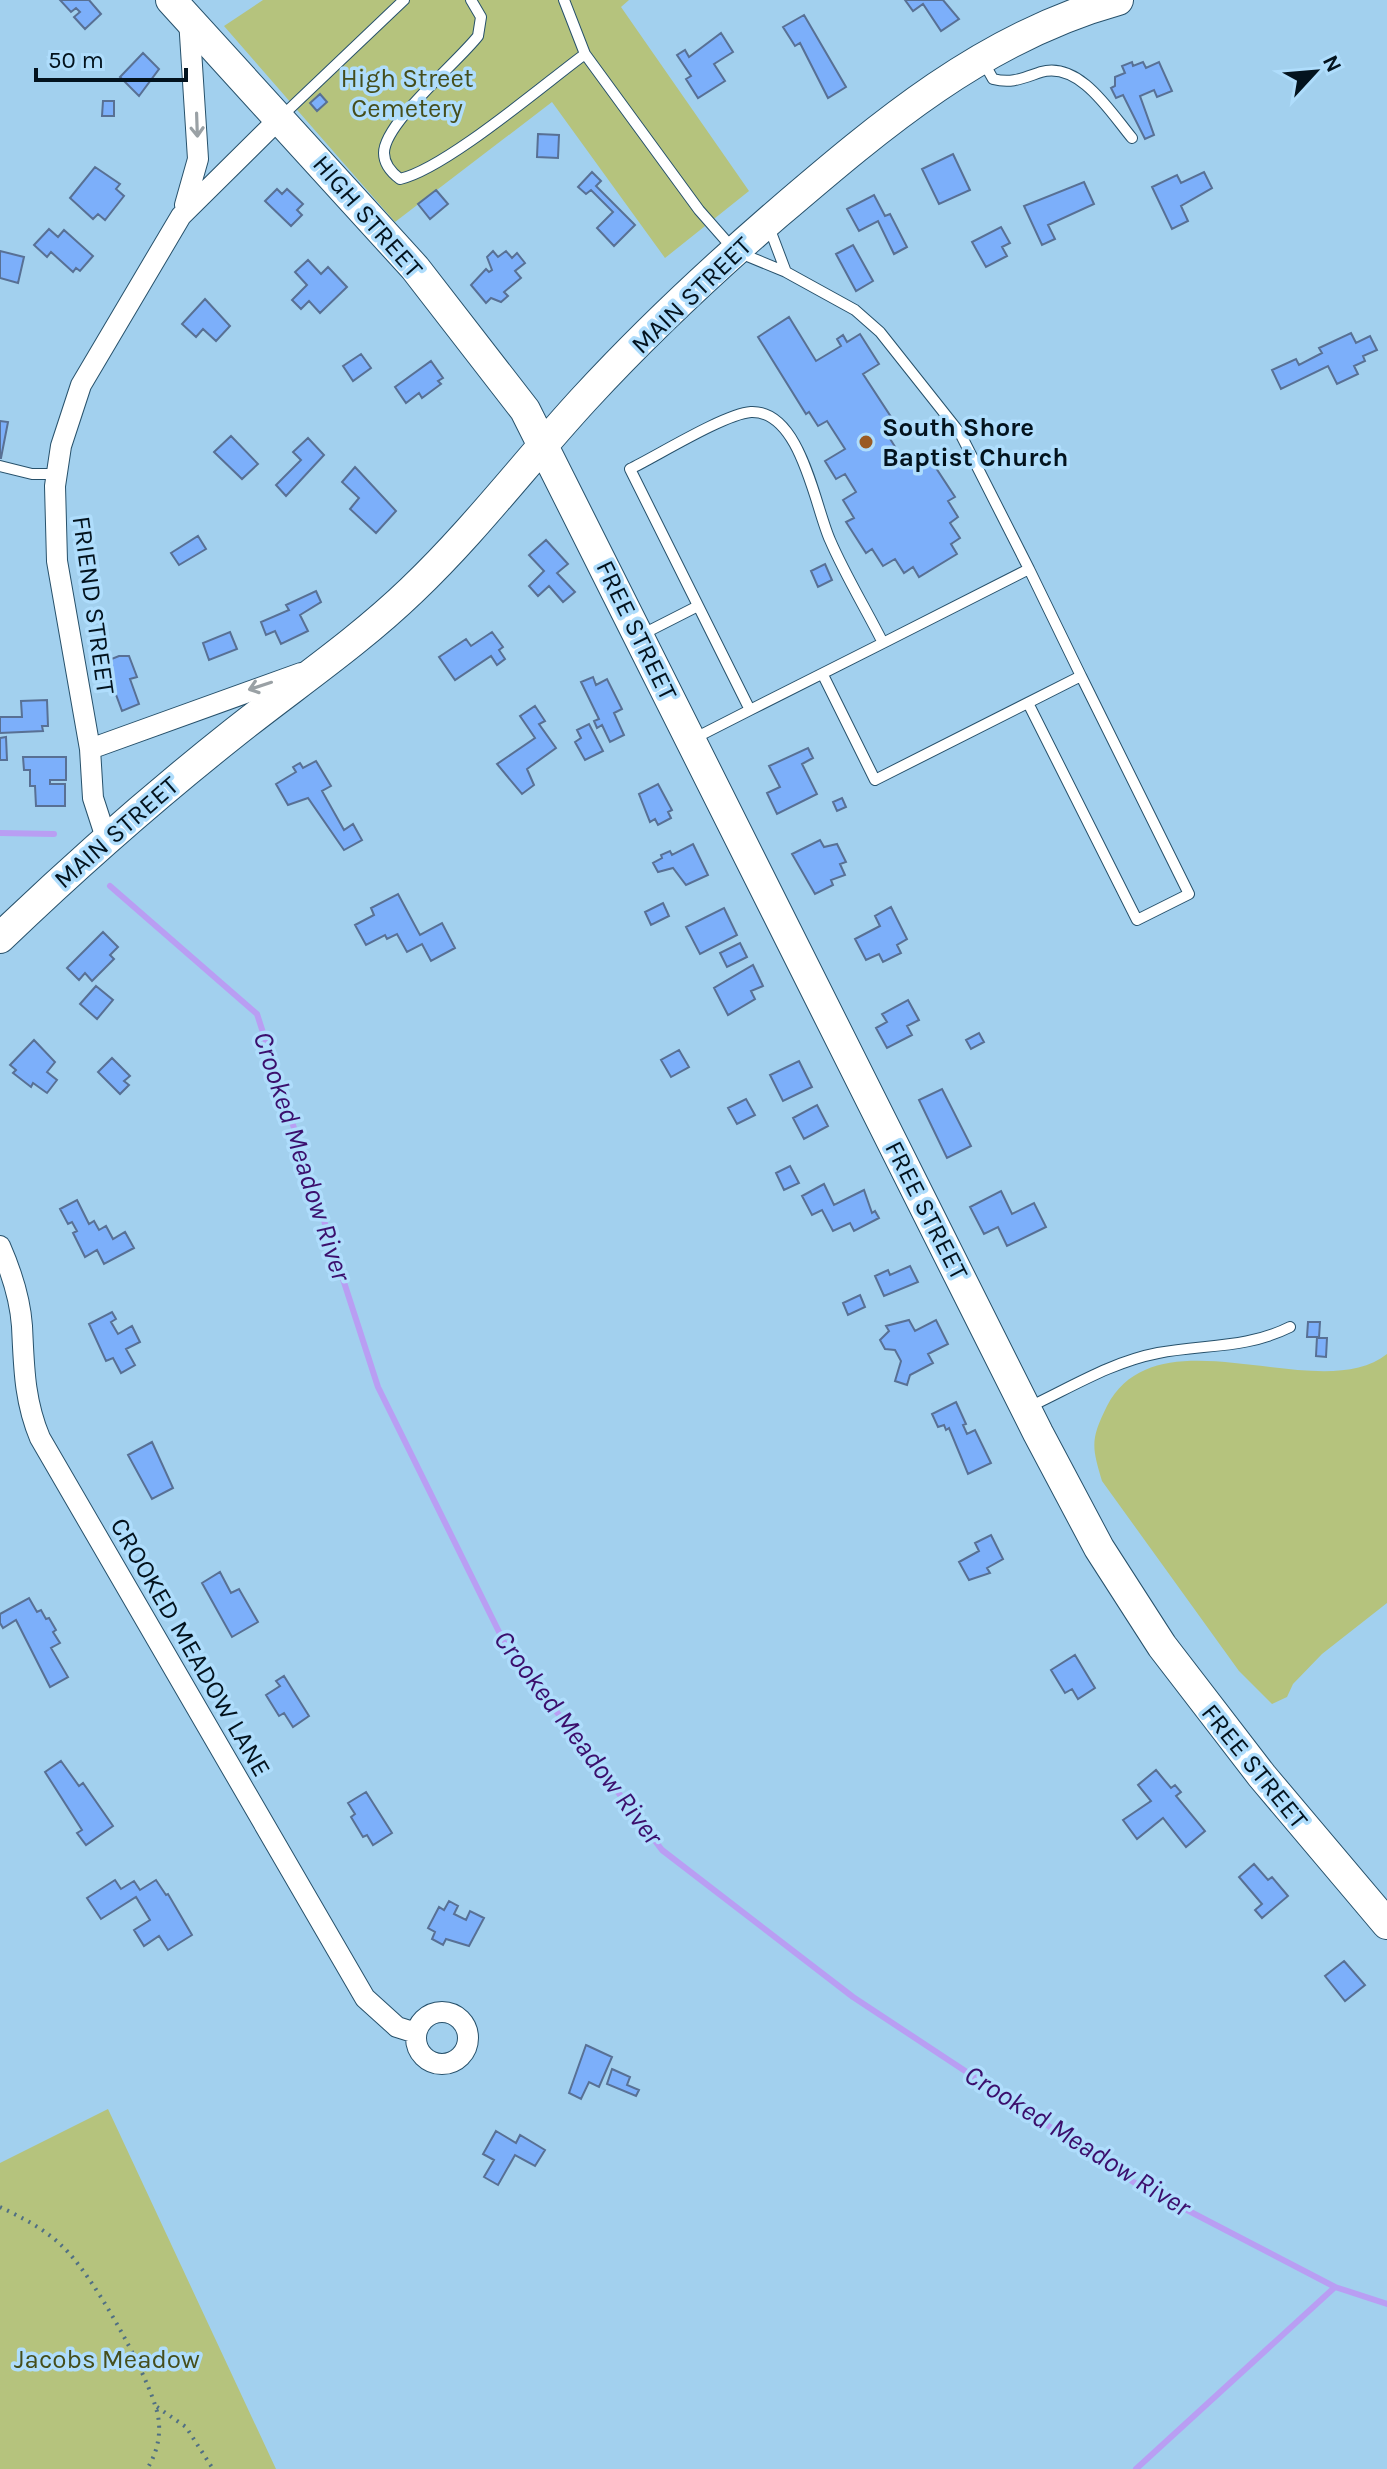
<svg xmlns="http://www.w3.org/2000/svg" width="1387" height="2469" font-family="Karla,sans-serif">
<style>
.green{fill:#b5c37d}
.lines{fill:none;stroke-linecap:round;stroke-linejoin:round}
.stream{stroke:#b99ef3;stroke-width:6}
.building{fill:#7caffa;stroke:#587094;stroke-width:2}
.lane-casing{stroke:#27516b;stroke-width:12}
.street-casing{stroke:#27516b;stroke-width:22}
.secondary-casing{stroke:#27516b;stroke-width:32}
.path{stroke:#506f83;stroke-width:4;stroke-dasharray:2 6;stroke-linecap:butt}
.lane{stroke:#fff;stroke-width:10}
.street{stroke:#fff;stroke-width:20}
.secondary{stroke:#fff;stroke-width:30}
.oneway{stroke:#9aa1a5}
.poi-dot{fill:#9a5a23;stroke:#afddfc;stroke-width:3}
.labels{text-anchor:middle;stroke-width:7;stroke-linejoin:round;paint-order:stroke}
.park-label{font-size:26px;fill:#454e1c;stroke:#afddfc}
.street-label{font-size:26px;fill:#03131e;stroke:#afddfc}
.poi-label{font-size:26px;font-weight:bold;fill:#03131e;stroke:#afddfc;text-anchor:start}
.water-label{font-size:28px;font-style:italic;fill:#3b0f6d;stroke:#afddfc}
</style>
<rect width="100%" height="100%" fill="#a2d0ee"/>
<path class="green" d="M263,0H629L621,7L749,191L665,258L552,102L395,222L224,26Z
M1387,1354V1603L1322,1654L1293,1684L1287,1697L1272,1704L1239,1671L1102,1481C1092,1447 1090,1440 1107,1406C1158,1308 1319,1408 1387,1354Z
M108,2109L276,2469H0V2163Z"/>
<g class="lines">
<path class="stream" d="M0,833L54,834
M110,886L257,1014L378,1387L505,1644L662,1850L853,1997L1135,2183L1335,2287L1387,2304
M1136,2469L1335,2287"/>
</g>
<path class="building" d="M60,0H89L101,14L85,29L74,17L80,12L76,8L71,12Z
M905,0H943L959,19L941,31L923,4L913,11Z
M804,15L846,87L828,98L800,43L795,46L783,27Z
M721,33L733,52L714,64L725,81L698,98L686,79L691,76L677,55L685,50L689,57Z
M143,53L159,69L139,96L120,77Z
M1132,62L1133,66L1143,62L1146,68L1159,62L1172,91L1157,97L1154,90L1140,96L1154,135L1145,139L1123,95L1116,98L1111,88L1115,86V77L1125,73L1122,66Z
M320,94L327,102L317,111L310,103Z
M103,101H114V116H102Z
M538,134L559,135L558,158L537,157Z
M953,154L970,190L939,204L922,169Z
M95,167L120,184L116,189L124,196L105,220L98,214L93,219L70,198Z
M592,172L601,181L596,186L635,225L614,246L597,228L613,212L591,190L586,194L578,187Z
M1204,172L1212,188L1181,206L1188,221L1172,229L1152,187L1177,175L1181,183Z
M1084,182L1094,204L1048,225L1055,239L1042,245L1024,206Z
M277,189L282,194L287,189L303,204L297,210L302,215L291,226L265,201Z
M436,190L448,204L430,219L418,204Z
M874,195L885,216L890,214L907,247L894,254L878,221L859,231L847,209Z
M1001,227L1010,243L1002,247L1007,256L986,267L972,242Z
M49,229L58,237L64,230L93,256L80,271L76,268L73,272L51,252L47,257L34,245Z
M853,245L873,281L856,291L836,254Z
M0,251L24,257L18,283L0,278Z
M493,251L498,257L506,251L512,258L517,253L525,263L515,271L521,278L504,292L508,296L501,302L491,298L486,303L471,285L486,269L489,272L492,270L487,257Z
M308,260L321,274L328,267L347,287L320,313L309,301L301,309L292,300L307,285L295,272Z
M205,299L230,326L216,341L203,329L196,337L182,324Z
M789,317L816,361L841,346L837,339L843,335L847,342L860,334L879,364L863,374L895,423L888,427L891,432L887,434L904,461L916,453L925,467L932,462L955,497L948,501L958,517L950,523L960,538L951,544L957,554L919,577L913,567L904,573L895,559L883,566L872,549L866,553L846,522L854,518L843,500L856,492L845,474L836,479L825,461L845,449L827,421L818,426L809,412L806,414L758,337Z
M1351,333L1356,343L1370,336L1377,350L1363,356L1365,361L1354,366L1358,374L1337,384L1328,366L1281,389L1272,370L1296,359L1299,365L1322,353L1319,348Z
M361,354L371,368L353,381L343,366Z
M431,361L443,378L438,381L441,384L422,398L419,393L406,403L395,387Z
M0,421L8,422L1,458H0Z
M231,436L258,464L242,479L214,452Z
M308,438L324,455L286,496L276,485L301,460L293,452Z
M355,467L396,511L376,533L350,509L359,498L342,482Z
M198,536L206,549L179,565L171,553Z
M546,540L568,564L557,573L575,592L563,602L549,586L538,596L529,586L544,571L529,555Z
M825,564L832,580L818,587L811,571Z
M316,591L321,602L300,615L308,631L281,644L275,631L266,635L261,622L289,610L286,605Z
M230,632L237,649L209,660L203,643Z
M492,632L503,647L499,650L505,659L497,665L491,656L455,680L439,657L466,639L471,646Z
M119,656H129L137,677L130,679L139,704L122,711L104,662Z
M593,677L596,685L607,679L622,709L614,713L624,735L610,742L602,725L597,728L594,721L599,719L581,682Z
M47,700L48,726H42L43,731L0,733V717H22L21,701Z
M535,706L545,721L539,724L556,748L527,769L534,785L522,794L497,764L535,738L520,716Z
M589,724L603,751L585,760L575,742L581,738L577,730Z
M6,737L7,760H0V738Z
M808,748L813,758L802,764L817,794L777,814L767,793L780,787L769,766Z
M23,757H66V780H50V784H65V806H36L35,786H30V770H24Z
M316,761L331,786L322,791L344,830L353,824L362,840L344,850L308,798L288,805L276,784L296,772L293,767L300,763L303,768Z
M658,784L672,810L668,812L671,818L658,825L655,819L650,822L639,794Z
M842,798L846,807L837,811L833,802Z
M820,840L824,847L837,844L846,862L840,864L845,875L831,880L833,885L815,894L792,854Z
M693,844L708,875L686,885L673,868L658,872L653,863L662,858L661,855L670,851L672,855Z
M398,894L420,935L442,923L455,948L431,961L422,944L407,952L397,934L387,939L385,935L366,945L355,925L374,915L371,908Z
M663,903L669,916L651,925L645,912Z
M891,907L907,939L897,945L901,953L883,962L879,954L866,960L855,939L880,926L875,916Z
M724,908L737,935L700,954L686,927Z
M103,932L118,947L110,955L114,959L92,981L85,973L79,980L67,968Z
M740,943L747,957L727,967L720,953Z
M753,965L763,986L751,991L755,999L728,1015L714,988Z
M96,986L113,1000L97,1019L80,1004Z
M908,1000L919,1020L907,1026L912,1035L887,1048L876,1028L887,1022L882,1014Z
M979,1033L984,1042L971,1049L966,1040Z
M34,1040L55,1062L47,1072L57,1080L47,1093L33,1083L31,1087L13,1073L16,1070L10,1065Z
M679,1050L689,1067L671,1077L661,1060Z
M112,1058L130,1076L124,1081L129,1085L120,1094L98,1072Z
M799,1061L812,1087L783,1101L770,1075Z
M942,1089L971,1146L947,1158L919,1100Z
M746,1099L755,1115L737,1124L728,1108Z
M817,1105L828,1126L804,1139L793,1118Z
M790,1166L799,1183L784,1190L776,1173Z
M824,1184L834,1205L864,1190L872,1213L875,1211L879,1218L854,1231L850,1223L833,1231L822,1210L812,1215L802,1196Z
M1001,1191L1012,1214L1034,1203L1046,1227L1007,1246L998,1227L984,1234L970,1207Z
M77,1200L89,1224L94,1221L99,1230L106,1226L113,1239L125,1232L134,1248L104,1264L97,1250L85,1257L73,1233L77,1231L72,1222L68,1224L60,1209Z
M910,1266L918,1282L884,1296L875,1276L888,1270L890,1275Z
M860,1295L865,1307L848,1315L843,1303Z
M112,1312L116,1319L111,1322L118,1334L132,1326L140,1342L126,1349L135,1365L121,1373L113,1358L106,1361L89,1324Z
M909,1320L915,1331L936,1320L948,1344L928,1354L933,1363L910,1375L907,1385L895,1381L901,1361L895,1350L885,1349L880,1340L889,1331L886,1326Z
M1308,1322H1320L1319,1338H1327L1326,1357L1316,1356L1317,1337H1307Z
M956,1402L966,1424L963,1425L967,1434L975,1430L991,1463L968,1474L949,1428L946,1430L944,1425L938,1427L932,1414Z
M152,1442L173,1488L152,1499L128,1455Z
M991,1535L1003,1559L987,1568L990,1573L969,1580L959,1562L979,1551L975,1543Z
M220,1572L231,1593L239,1589L258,1622L232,1637L202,1583Z
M29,1598L37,1612L41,1610L46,1619L49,1618L56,1630L53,1632L60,1643L51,1648L68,1677L50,1687L16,1620L3,1628L0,1623V1614Z
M1075,1655L1095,1688L1078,1699L1072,1689L1065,1693L1051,1670Z
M284,1676L309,1716L293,1727L284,1713L279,1716L266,1695L280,1686L276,1681Z
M61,1761L79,1786L83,1783L113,1826L86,1845L77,1833L82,1830L45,1772Z
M1156,1770L1171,1788L1175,1785L1181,1792L1176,1796L1205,1831L1186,1847L1163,1818L1137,1839L1123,1820L1151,1801L1138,1785Z
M366,1792L392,1833L373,1845L367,1835L363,1837L351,1817L355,1814L348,1803Z
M1254,1864L1268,1880L1272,1877L1288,1896L1262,1918L1255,1910L1262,1904L1239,1877Z
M115,1880L121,1889L134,1881L140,1890L156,1880L166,1895L168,1894L192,1935L168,1950L159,1936L144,1946L134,1930L150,1920L136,1897L101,1919L87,1898Z
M449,1901L458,1906L454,1914L466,1920L470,1911L484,1918L469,1946L446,1939L443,1945L432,1939L435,1932L428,1928L439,1907L444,1910Z
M1344,1961L1365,1985L1345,2001L1325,1976Z
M586,2045L612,2057L599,2087L589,2082L581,2099L569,2093Z
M612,2069L630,2077L627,2085L639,2090L636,2096L607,2084Z
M496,2131L516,2143L520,2135L545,2150L535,2166L515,2155L498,2185L484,2177L494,2160L483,2154Z"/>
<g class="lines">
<defs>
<path id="lane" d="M471,0L481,17L478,36C458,62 384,123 384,153C384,164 392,173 400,179C445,169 543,85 585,54
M564,0L585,54L699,210L735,251L786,272L769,227
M984,63L993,79C1012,84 1023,78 1041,72C1080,61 1111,113 1132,138
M282,116L404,0
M786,272L855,310L880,332L960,433L1029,569L883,643C866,609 845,575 830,540C815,507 801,410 751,412C724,414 657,456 630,469L750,710L883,643
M0,466L32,474H57
M641,635L698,606
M823,675L875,780L1081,676L1029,569
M1028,703L1137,920L1189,894L1081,676
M695,738L750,710
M1027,1408C1070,1388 1111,1362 1158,1353C1204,1344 1246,1349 1290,1327"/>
<path id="street" d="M185,205L198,159L189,19
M90,749L301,673
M106,838L93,798L90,749L57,561L55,486L61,446L81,385L181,216L280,118
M0,1246C11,1271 20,1298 22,1326C24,1366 24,1400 40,1438L365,1998L397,2027L416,2033
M416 2038a26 26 0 1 1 52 0a26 26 0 1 1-52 0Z"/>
<path id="secondary" d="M171,0L415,268L525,410L1038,1433L1099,1548L1162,1646L1262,1776L1387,1924
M0,938C75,866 152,798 234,733C293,686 357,643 412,590C475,530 526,462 585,398C645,333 710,272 777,214C881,125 984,37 1118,0"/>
</defs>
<use href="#lane" class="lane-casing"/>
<use href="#street" class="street-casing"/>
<use href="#secondary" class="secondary-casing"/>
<path class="path" d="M0,2207C21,2217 45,2229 62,2246C93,2275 142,2364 155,2405C163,2427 159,2450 147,2469
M157,2407L186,2427L213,2469"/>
<use href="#lane" class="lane"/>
<use href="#street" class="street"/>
<use href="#secondary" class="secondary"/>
</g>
<defs><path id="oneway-shaft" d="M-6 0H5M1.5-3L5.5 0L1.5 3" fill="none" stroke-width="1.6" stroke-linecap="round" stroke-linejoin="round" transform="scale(2)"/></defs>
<g class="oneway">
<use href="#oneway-shaft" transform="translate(197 125) rotate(88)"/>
<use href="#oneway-shaft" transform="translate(260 686) rotate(162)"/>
</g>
<circle class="poi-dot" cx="866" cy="442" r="8"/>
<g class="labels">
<g class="park-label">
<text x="407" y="87">High Street<tspan x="407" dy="30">Cemetery</tspan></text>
<text x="107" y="2368">Jacobs Meadow</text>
</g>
<g class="street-label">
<text transform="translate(368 216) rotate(49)" y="9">HIGH STREET</text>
<text transform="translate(691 295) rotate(-44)" y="9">MAIN STREET</text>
<text transform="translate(94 605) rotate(82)" y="9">FRIEND STREET</text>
<text transform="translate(637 630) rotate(64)" y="9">FREE STREET</text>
<text transform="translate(116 832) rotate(-41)" y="9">MAIN STREET</text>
<text transform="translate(927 1210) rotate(63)" y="9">FREE STREET</text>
<text transform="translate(191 1647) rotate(60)" y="9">CROOKED MEADOW LANE</text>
<text transform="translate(1255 1766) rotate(51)" y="9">FREE STREET</text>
</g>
<g class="poi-label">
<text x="882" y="436">South Shore<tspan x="882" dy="30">Baptist Church</tspan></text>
</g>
<g class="water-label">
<text transform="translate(303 1156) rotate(72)" y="10">Crooked Meadow River</text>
<text transform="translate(579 1737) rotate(53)" y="10">Crooked Meadow River</text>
<text transform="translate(1078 2140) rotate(32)" y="10">Crooked Meadow River</text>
</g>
</g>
<g transform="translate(1315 72) rotate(64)" stroke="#afddfc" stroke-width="6" paint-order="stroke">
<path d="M0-6L14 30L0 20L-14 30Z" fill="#03131e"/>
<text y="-12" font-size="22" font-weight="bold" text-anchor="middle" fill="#03131e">N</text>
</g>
<path d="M36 68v12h150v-12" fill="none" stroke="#03131e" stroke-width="4"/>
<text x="48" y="68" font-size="24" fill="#03131e" stroke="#afddfc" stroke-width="6" paint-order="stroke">50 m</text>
</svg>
